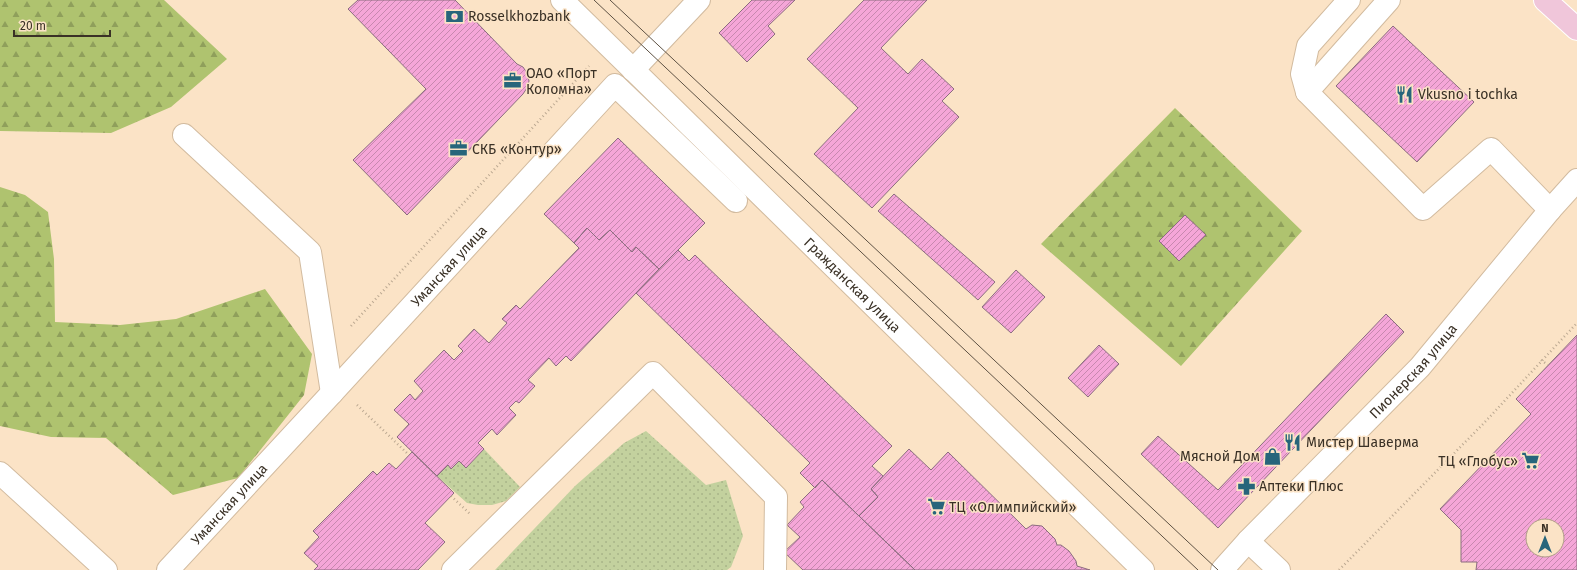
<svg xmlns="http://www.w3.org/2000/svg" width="1577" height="570" font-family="'Fira Sans',sans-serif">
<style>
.grass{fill:url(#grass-dots)}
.forest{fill:url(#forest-firs)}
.building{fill:url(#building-hatch);stroke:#8b6d7f;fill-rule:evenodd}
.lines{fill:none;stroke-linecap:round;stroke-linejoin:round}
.minor-casing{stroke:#d2bb9f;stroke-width:24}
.major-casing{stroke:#fff;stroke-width:24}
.path{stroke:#bba891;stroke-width:2.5;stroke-dasharray:1 3;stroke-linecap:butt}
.minor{stroke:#fff;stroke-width:22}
.major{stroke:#f0c6da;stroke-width:22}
.tram{stroke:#5e5244;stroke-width:1}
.labels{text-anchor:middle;stroke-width:3;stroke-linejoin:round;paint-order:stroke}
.poi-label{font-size:14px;fill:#3a3126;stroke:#fbe3c6;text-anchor:start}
.street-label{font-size:14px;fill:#3a3126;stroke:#fbe3c6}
</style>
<defs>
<pattern id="grass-dots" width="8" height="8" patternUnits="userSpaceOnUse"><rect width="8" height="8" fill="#c3d19e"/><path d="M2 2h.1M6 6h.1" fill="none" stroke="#a8b488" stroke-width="1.8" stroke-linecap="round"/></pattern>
<pattern id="forest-firs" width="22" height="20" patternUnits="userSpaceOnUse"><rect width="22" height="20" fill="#afc36f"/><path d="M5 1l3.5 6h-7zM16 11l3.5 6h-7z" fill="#8f9f5b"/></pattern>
<pattern id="building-hatch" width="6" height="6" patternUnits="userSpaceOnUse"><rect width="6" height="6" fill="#f5a6d8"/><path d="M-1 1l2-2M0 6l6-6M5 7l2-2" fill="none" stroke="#c788af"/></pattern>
</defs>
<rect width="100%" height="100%" fill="#fbe3c6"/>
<path class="grass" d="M646,431L706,485L726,480L743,536L731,567L727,570H495L575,486L624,443Z
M484,449L520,487L506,501L492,505H478L467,503L437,476L448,465L451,469L459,461L466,468Z"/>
<path class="forest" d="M0,0H164L227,59L171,107L111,133L0,131Z
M1175,108L1302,231L1181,366L1041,244Z
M0,187L25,195L48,212L54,259L55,322L120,325L176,319L265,289L312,354L304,395L238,478L173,495L106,438L51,437L0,426Z"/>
<path class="building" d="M358,0H455L517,64L523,67L527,73L529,81L527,88L523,94L407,215L353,160L426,89L348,9Z
M752,0H795L768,26L775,34L747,62L719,33Z
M864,0H927L881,48L908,74L922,59L954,89L942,101L959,117L872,208L814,154L858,108L807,59Z
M1393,26L1474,102L1417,162L1336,86Z
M618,138L705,223L659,269L636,247L632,252L610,230L599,240L587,228L574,243L544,214Z
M894,194L995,282L978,300L878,211Z
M1185,215L1206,235L1179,261L1159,241Z
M587,228L599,240L610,230L632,252L636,247L659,269L571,361L566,356L556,366L549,358L528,380L535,386L519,403L516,401L509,408L516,415L497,435L492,429L478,443L484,449L466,468L459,461L451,469L448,465L437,476L397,437L409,424L394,410L410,394L415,400L423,391L414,381L444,350L454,360L463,351L458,346L474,329L489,343L507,323L502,319L516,305L520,309L579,248L574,243Z
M678,250L689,261L695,255L892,446L872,466L883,476L871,489L878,497L859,516L822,480L815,488L800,473L810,463L636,293Z
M1016,270L1045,297L1011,333L982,307Z
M1386,314L1404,332L1218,528L1141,454L1158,436L1218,490Z
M1577,335V570H1476L1477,562H1461V530L1440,509L1531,414L1516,399ZM1533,526H1557V550H1533Z
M1099,345L1119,364L1088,397L1068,378Z
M909,449L931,470L948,452L1026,529L1032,525L1042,526L1055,539L1057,545H1061L1069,551L1076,561L1077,566L1090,570H915L859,516L878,497L871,489Z
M412,452L454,493L425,523L445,542L418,570H314L318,566L304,553L319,537L313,531L373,471L377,475L389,463L396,469Z
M822,480L859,516L915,570H803L784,552L800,537L787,525L804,507L800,502Z"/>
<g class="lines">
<defs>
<g id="minor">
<path id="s1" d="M562,0L1143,570"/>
<path d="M1349,0L1308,46L1302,74L1307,92L1423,209L1491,149L1550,210"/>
<path d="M633,70L699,0"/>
<path d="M1307,92L1389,0"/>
<path d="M184,135L310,252L332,393"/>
<path d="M0,473L106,570"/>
<path d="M1248,541L1279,570"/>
<path id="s2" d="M168,570L332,393L615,85L736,201"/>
<path d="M453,570L653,373L776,497L775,570"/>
<path id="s3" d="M1222,570L1248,541L1420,367L1550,210L1577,180"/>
</g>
<path id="major" d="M1545,0L1577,29"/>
</defs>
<use href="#minor" class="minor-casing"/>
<use href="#major" class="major-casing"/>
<path class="path" d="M351,326L589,66
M1541,360L1548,365
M357,405L409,455
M451,496L470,514
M1339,570L1484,423L1577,323"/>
<use href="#minor" class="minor"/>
<use href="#major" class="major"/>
<path class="tram" d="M594,0L1198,570
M610,0L1218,570"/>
</g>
<defs>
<symbol id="bank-bare" viewBox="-9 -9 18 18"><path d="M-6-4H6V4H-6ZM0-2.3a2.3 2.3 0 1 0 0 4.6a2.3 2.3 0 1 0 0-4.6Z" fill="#27657b" stroke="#fbe3c6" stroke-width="2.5" paint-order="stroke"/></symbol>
<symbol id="office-bare" viewBox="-9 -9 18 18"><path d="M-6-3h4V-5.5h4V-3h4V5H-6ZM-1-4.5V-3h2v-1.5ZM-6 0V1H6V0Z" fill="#27657b" stroke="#fbe3c6" stroke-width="2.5" paint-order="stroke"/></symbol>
<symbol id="restaurant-bare" viewBox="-9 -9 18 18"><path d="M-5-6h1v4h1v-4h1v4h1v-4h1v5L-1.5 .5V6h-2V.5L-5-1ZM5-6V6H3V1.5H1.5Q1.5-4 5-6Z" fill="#27657b" stroke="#fbe3c6" stroke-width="2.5" paint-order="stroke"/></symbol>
<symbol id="shop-bare" viewBox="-9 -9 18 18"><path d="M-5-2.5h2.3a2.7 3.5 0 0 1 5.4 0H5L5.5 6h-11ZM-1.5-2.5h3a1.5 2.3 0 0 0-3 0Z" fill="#27657b" stroke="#fbe3c6" stroke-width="2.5" paint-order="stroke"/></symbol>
<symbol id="supermarket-bare" viewBox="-9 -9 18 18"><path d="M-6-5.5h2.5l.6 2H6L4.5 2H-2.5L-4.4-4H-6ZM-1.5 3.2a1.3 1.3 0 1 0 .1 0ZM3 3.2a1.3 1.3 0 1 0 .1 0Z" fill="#27657b" stroke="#fbe3c6" stroke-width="2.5" paint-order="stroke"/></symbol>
<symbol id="pharmacy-bare" viewBox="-9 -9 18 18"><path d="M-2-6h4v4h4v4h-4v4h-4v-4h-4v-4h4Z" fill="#27657b" stroke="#fbe3c6" stroke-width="2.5" paint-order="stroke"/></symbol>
</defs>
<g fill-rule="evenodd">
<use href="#bank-bare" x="442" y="4" width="25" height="25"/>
<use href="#office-bare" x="500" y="68" width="25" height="25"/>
<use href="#restaurant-bare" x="1392" y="82" width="25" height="25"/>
<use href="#office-bare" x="446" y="136" width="25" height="25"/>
<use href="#restaurant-bare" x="1280" y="430" width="25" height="25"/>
<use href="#shop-bare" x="1260" y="444" width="25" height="25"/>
<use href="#supermarket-bare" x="1518" y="448" width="25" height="25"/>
<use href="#pharmacy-bare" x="1234" y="474" width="25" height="25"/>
<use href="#supermarket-bare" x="924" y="494" width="25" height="25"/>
</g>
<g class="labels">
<g class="poi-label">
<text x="468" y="21">Rosselkhozbank</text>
<text x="526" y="78">ОАО «Порт<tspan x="526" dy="16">Коломна»</tspan></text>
<text x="1418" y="99">Vkusno i tochka</text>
<text x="472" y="154">СКБ «Контур»</text>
<text x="1306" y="447">Мистер Шаверма</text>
<text x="1260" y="461" text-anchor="end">Мясной Дом</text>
<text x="1518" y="466" text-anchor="end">ТЦ «Глобус»</text>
<text x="1259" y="491">Аптеки Плюс</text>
<text x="949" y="512">ТЦ «Олимпийский»</text>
</g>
<g class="street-label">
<text dy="5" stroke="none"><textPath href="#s2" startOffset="414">Уманская улица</textPath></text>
<text dy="5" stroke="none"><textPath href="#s1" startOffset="407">Гражданская улица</textPath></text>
<text dy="5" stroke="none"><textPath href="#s3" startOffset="276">Пионерская улица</textPath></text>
<text dy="5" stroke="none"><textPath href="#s2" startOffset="90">Уманская улица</textPath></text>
</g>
</g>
<g transform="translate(1545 538)"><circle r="19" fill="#fbe3c6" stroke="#ae9c86"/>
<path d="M0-3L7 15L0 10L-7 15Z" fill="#27657b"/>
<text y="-6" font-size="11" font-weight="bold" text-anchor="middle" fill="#3a3126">N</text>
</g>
<path d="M14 30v6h96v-6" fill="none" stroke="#3a3126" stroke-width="2"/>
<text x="20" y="30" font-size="12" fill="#3a3126" stroke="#fbe3c6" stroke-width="3" paint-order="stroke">20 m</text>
</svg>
